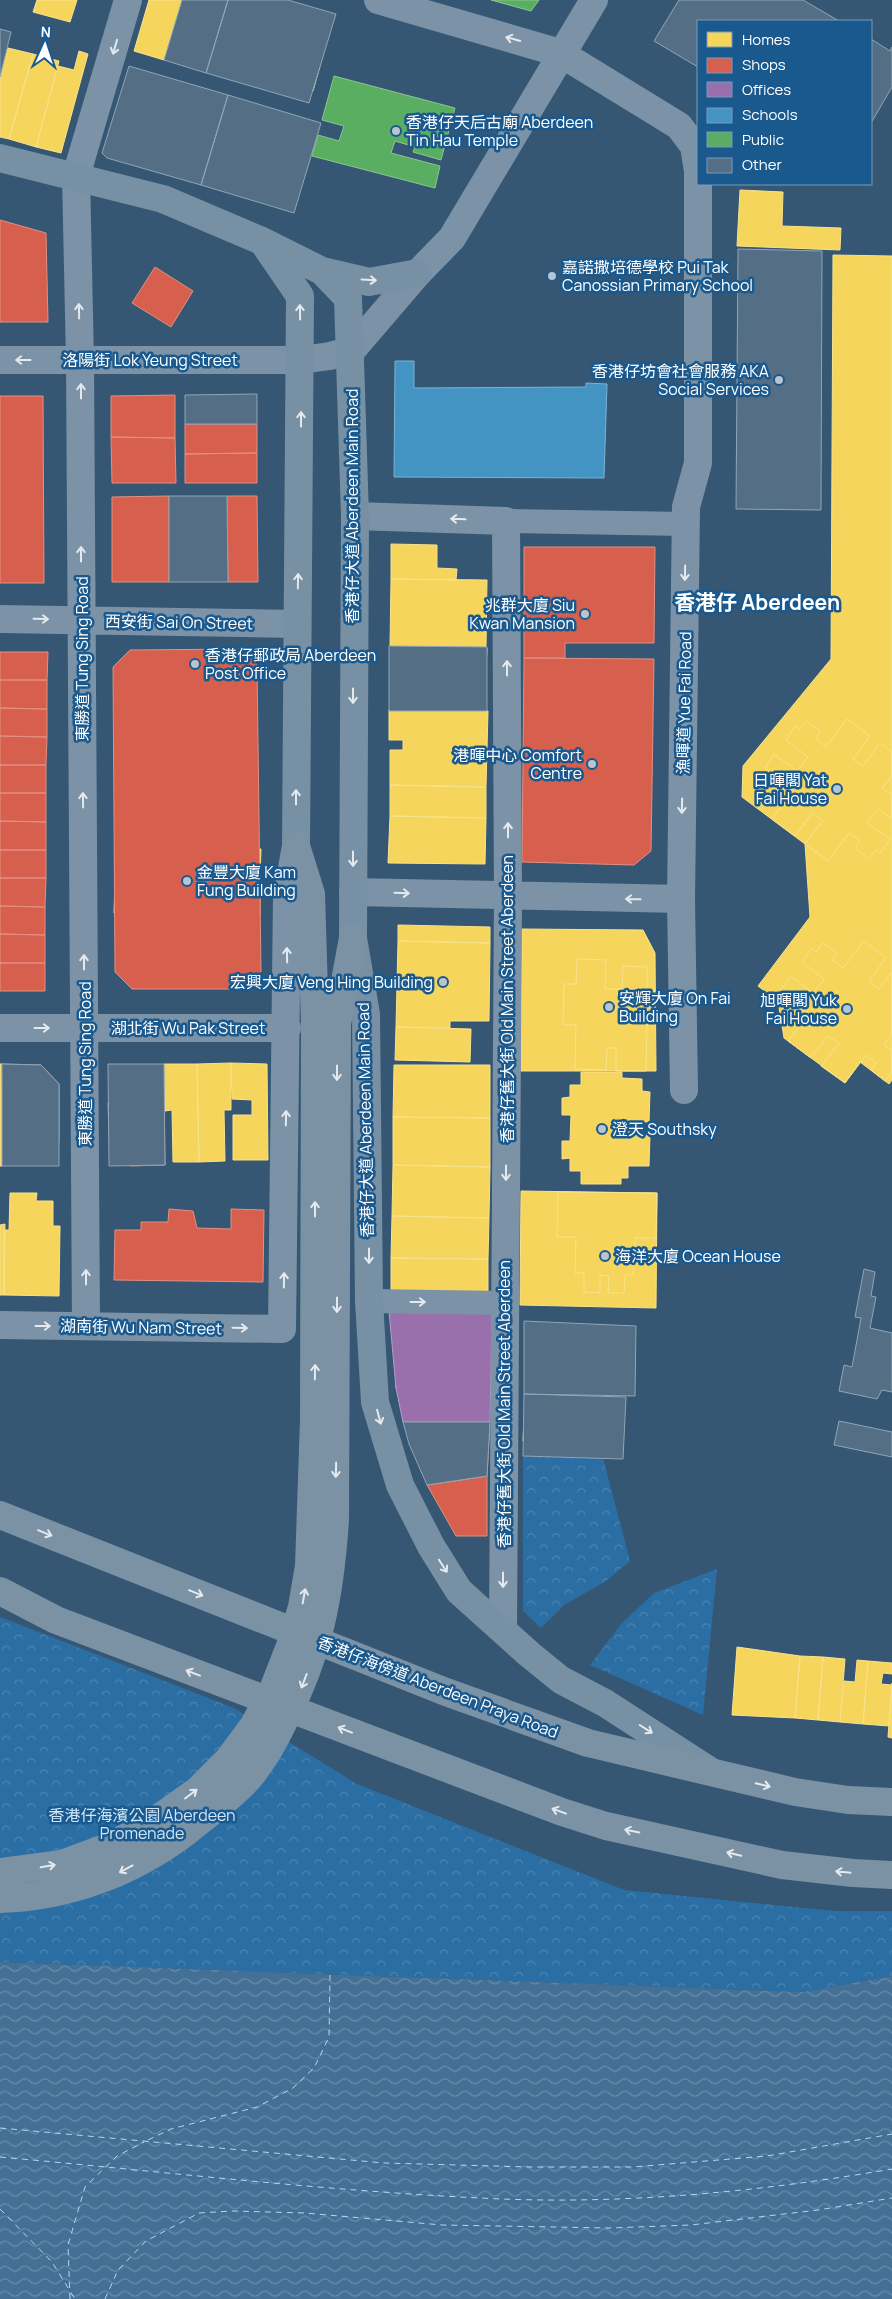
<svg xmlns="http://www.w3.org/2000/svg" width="892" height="2299" font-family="Manrope,'Noto Sans TC',sans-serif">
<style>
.park{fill:url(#park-crowns)}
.water{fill:url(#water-waves)}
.homes{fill:#f6d55c;stroke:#f9e28d}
.shops{fill:#d6604d;stroke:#e29082}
.offices{fill:#9970ab;stroke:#b89bc4}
.schools{fill:#4393c3;stroke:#7bb3d5}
.public{fill:#5aae61;stroke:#8cc690}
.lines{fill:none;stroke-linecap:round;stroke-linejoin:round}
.ferry{stroke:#b3d8f5;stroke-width:1;stroke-dasharray:6 5;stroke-linecap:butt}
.building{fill:#536e85;stroke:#91a5b5}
.pedestrian{stroke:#7c93a7;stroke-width:24}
.minor{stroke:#7c93a7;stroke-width:28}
.tertiary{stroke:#7c93a7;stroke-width:28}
.secondary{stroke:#7890a3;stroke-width:28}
.primary{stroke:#7b92a5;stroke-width:28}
.oneway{stroke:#e5e9ed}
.oneway2{stroke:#e4e9ed}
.poi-dot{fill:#b8c4ce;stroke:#1a598e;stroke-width:2}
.labels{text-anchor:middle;stroke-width:5;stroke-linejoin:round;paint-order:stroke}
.poi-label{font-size:16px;fill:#fff;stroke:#1a598e;text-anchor:start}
.street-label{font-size:16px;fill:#fff;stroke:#1a598e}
.park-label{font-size:16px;fill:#cde6fa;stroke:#1a598e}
.district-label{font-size:21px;font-weight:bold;fill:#fff;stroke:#1a598e}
</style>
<defs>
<pattern id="park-crowns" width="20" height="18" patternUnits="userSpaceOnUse" patternTransform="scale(1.25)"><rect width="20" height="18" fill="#2b6ea3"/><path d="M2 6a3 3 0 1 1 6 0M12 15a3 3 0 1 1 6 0" fill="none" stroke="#4b84b1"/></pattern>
<pattern id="water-waves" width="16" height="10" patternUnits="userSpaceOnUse" patternTransform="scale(1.25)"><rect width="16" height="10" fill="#447095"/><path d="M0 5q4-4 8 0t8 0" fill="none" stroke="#698daa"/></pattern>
</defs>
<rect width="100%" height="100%" fill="#355773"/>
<path class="park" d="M523,1456L603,1458L630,1561L606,1581L564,1605L541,1628L523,1611Z
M717,1569L703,1715L590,1665L622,1623L654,1593Z
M0,1617L234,1708L357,1784L624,1890L835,1911H892V1976L803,1992L0,1962Z"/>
<path class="water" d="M0,1962L803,1992L892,1976V2299H0Z"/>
<path class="homes" d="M37,0H77L70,22L33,12Z
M149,0H182L164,60L134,51Z
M246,34L310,53L307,63L320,66L313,91L220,64L227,39L243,43Z
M8,48L33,54L9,139L0,137V77Z
M79,51L88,54L61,153L36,147L58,66L74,70Z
M33,54L59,61L36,147L9,139Z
M161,95L191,103L185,124L217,133L209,162L180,153L178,161L146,151L148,144L117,135L125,106L156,115Z
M262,114L294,124L289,140L313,147L305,174L281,167L270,188L251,181L250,170L254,159L228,151L237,124L257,130Z
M740,190L783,192L782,226L841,228L840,250L737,246Z
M833,255L892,256V1080L889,1084L860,1062L845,1083L784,1038L778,1001L758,986L810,917L805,844L742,797L743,766L831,659Z
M391,544L437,545V568L457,569L456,580L391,579Z
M587,562L616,563L615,598L645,599L644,631L614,630L613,637L559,636L560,629L525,628V597L555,598L556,563H580L579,590H587Z
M391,579L487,580L486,647L390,646Z
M429,647L487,648L486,670H480V680L466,681V706H437V667H429Z
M575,683L614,685V723L646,724L645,754H612V777L646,778L645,809L611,807L610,848L570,847L571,807L533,806L534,774L572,776L573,752L534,751L535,720L575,721Z
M389,709L488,711L486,787L390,785V750H403V740H389Z
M847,719L870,736L853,759L863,766L880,743L892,752V776L882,788L892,795V819L879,809L867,823L890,839L880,853L876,850L869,859L855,848L860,841L849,833L828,861L805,844L823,820L812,813L795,836L772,819L793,791L782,783L777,790L762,780L768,771L765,768L774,754L797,771L808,757L786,740L795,726L800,729L806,721L820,731L816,739L826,747Z
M390,785L486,787V818L390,816Z
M155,807H184V847L192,848L193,808H222V848L261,849L260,879L221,878V886L260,887V916L221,915L220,955H191V914H183L182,955L153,954V914L114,913L115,883L153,884V877L115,876V846L154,847Z
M390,816L486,818L485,864L388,863Z
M398,925L490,927V943L398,941Z
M522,929L643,930L655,953L656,1071H521Z
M398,941L490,943L489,1021H450V1028L396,1027Z
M864,941L886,958L869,981L879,989L892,972V1034L884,1045L892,1051V1072L885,1081L871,1070L876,1063L866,1055L845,1083L821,1066L839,1043L828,1036L811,1058L788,1041L809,1014L798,1006L793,1013L778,1001L785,993L781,990L791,976L813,993L824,979L802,962L812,948L816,952L823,943L837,954L832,960L843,968Z
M577,959L606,960L605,989H622L623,966L647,967V991H655L654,1023L647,1022L646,1071H616V1048H607L606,1070L575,1069L576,1025H563L564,984H576Z
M396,1027L471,1029L470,1062L395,1060Z
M231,1063V1110H224L225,1161L199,1162L197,1064Z
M231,1063L267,1064L268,1160H233V1115H252V1100L232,1099Z
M0,1064H2V1166H0Z
M164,1064H197L199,1162H173L172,1110L165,1111Z
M394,1065H490V1118L393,1117Z
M581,1072H622V1078L642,1079V1091L650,1092L649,1122H633L634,1135H650L649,1166H628V1178H621V1184H581V1171H570V1158L562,1159V1141H570L571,1115H562V1098L570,1097V1085H581Z
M393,1117L490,1118V1167L393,1165Z
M393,1165L490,1167L489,1218L392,1216Z
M521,1191L657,1193L656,1308L520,1305Z
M558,1192L657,1193L656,1238H635L633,1275H625L624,1293H608L609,1276L600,1275V1293L584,1292V1273H575L576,1237H557Z
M10,1193H37L36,1201H53V1226H60L59,1296L4,1295V1230H9Z
M392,1216L489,1218L488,1259L391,1258Z
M5,1224L4,1295H0V1225Z
M391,1258L488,1259V1292L391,1290Z
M416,1311L445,1312V1345H461L460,1387H444V1422H415L416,1388H396V1346H416Z
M580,1325H601L600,1356L631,1357L630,1386L547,1384L548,1352H573L574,1330Z
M553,1395L580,1396L579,1419H601L600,1443H595L594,1455L533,1453V1442L523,1441L524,1418L552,1419Z
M737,1647L800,1656L795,1718L732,1715Z
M800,1656L823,1657L818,1720L795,1718Z
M823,1657L845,1659L840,1722L818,1720Z
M857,1660L868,1661L863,1724L840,1722L844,1681L855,1682Z
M868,1661L892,1663V1674L883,1673L881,1684L892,1685L889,1726L863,1724Z
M892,1683V1738L888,1737Z"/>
<path class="shops" d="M0,220L46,233L48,322H0Z
M155,267L193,291L171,327L132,303Z
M175,395V438L111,437V396Z
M0,396H43L44,583H0Z
M185,424H257V453L185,454Z
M111,437L175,438L176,483H112Z
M257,453V483H185V454Z
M169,496V582H112V497Z
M227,496H257L258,582H228Z
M524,547H655L654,643H565V658H524Z
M243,649L257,665L261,972L244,989H132L115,972L113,667L130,650Z
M0,652H48L47,680H0Z
M524,658L654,659L651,851L634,865L522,862Z
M0,680H47V709L0,708Z
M0,708L47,709V737L0,736Z
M0,736L47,737L46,765H0Z
M0,765H46V793H0Z
M0,793H46V822L0,821Z
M0,821L46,822V850H0Z
M0,850H46V878H0Z
M0,878H46L45,907L0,906Z
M0,906L45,907V935L0,934Z
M0,934L45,935V963H0Z
M0,963H45V991H0Z
M2,1064L41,1065L59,1084V1143L3,1142Z
M108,1103H164L165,1165L130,1166V1144H127L126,1136H109Z
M169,1209L193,1211L197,1228L231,1229V1209L264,1210L263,1282L114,1280L115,1230H141V1222H168Z
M490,1422L487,1476L427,1485L428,1423Z
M487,1476V1536H456L427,1485Z"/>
<path class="offices" d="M389,1311L492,1312L490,1422H403L396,1388Z"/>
<path class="schools" d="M395,361H414V388L586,387V383L607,384L604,478L394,477Z"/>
<path class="public" d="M491,0H539L531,11Z
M334,76L455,108L441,160L413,152L415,147L395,141L391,153L440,166L435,188L312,156L318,135L339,141L344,126L322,120Z"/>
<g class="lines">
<path class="ferry" d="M0,2128L384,2163L530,2167H633L767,2156L892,2134
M148,2140L171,2129L257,2107L293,2088L314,2068L329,2037L330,1975
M0,2157C167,2172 335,2192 502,2199C632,2204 764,2191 892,2169
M0,2209L52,2262L75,2299
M70,2299L68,2245L85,2187L117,2156L144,2142
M105,2299L118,2270L146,2241L199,2213L232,2211L305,2213L442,2225L610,2228L691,2225L818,2210L892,2198"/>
</g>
<path class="building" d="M182,0H228L206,73L164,60Z
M228,0H288L336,14L309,103L206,73Z
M679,0H803L839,21H698V67L654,41Z
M0,29L11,32L0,77Z
M871,39L890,51L892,47V87L871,123Z
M129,66L228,95L201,185L107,158L102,153Z
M228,95L321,123L294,213L201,185Z
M738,249L822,251L821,510L736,509Z
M257,394V424H185V395Z
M169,496H227L228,582H169Z
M389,646L487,647V711H389Z
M2,1064L41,1065L59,1084V1166H2Z
M108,1064H164L165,1165L109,1166Z
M864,1269L875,1272L871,1296L876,1297L870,1328L892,1333V1392L882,1390L877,1399L839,1391L844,1365L852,1367L861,1318L855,1317Z
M524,1321L636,1326L635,1396L524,1394Z
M524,1394L626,1397L623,1459L523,1456Z
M839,1421L892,1432V1457L834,1445Z
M403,1422H490L487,1476L427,1485L409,1444Z"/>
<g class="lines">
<path class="pedestrian" d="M506,521L686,524
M369,1301L505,1303"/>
<path class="minor" d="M378,0L560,53L679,126L694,146L698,171V463L686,507L681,899L684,1090
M0,360H301
M355,516L506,521L508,897L503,1628
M0,619L297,624
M353,892L681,899
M0,1028H287
M0,1325L282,1329L287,896L296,846
M86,1326L80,360L76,176L128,0"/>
<path class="tertiary" d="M301,360L330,356L352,350L418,273L452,238L594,0"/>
<path class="secondary" d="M0,158L163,199L262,241L322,271L348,298L355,516L353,938L366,1014L369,1301L375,1402L400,1485L431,1546L459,1591L529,1654L561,1680L605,1703L710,1771
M263,242L300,296L296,846
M322,271L369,282L418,273"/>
<path class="primary" d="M0,1515L446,1692L588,1743L795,1792L848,1800L892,1802
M0,1591L56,1620L562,1812L606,1826L782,1865L853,1873L892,1875
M0,1872L62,1864L108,1847L152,1823L197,1791L228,1760L254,1725L274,1687L290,1646L302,1607L309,1566L314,1420L315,1024L311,894L296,846
M0,1899C68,1897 132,1873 186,1832C207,1815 231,1798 249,1778C262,1762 274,1742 283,1723C319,1655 330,1596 335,1520L337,1024L353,938"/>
</g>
<defs><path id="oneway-shaft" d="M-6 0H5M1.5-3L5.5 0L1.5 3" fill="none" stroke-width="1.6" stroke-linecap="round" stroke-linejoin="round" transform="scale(1.25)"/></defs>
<g class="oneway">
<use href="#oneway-shaft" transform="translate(513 39) rotate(-164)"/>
<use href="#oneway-shaft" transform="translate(115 47) rotate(106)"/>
<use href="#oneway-shaft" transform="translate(79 311) rotate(-91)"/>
<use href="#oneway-shaft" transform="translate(23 360) rotate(180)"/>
<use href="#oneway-shaft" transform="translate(81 391) rotate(-90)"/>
<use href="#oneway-shaft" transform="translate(458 519) rotate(-178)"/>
<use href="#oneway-shaft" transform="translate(81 554) rotate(-90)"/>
<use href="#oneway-shaft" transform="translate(685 573) rotate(91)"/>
<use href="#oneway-shaft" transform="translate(41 619) rotate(1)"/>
<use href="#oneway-shaft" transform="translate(507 668) rotate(-90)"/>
<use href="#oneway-shaft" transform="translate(83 800) rotate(-91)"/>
<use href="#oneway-shaft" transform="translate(682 806) rotate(91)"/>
<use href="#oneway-shaft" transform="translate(508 830) rotate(-90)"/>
<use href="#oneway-shaft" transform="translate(402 893) rotate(2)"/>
<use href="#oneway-shaft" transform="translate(633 899) rotate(-179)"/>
<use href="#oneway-shaft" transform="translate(287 955) rotate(-91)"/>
<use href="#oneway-shaft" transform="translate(84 962) rotate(-90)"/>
<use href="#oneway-shaft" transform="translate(42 1028)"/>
<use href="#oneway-shaft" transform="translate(337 1073) rotate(90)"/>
<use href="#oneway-shaft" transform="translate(286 1118) rotate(-89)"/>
<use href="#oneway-shaft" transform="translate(506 1173) rotate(90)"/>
<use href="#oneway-shaft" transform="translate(315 1209) rotate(-90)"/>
<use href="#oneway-shaft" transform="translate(86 1277) rotate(-90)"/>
<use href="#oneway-shaft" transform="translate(284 1280) rotate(-89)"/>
<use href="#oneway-shaft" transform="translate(418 1302)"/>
<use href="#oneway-shaft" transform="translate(337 1305) rotate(90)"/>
<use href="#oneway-shaft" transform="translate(43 1326)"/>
<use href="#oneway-shaft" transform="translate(240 1328) rotate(1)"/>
<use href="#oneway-shaft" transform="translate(315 1372) rotate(-89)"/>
<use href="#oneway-shaft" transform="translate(336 1470) rotate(91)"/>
<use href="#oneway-shaft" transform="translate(45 1533) rotate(22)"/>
<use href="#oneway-shaft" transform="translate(503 1580) rotate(90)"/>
<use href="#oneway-shaft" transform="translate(196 1593) rotate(22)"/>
<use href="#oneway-shaft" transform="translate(304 1596) rotate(-80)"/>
<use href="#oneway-shaft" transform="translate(193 1673) rotate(-159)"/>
<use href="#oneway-shaft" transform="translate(304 1681) rotate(111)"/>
<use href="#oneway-shaft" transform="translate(345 1730) rotate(-159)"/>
<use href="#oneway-shaft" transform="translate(763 1785) rotate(13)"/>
<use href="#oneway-shaft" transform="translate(191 1794) rotate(-37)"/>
<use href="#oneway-shaft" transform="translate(559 1811) rotate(-160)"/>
<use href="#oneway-shaft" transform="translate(632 1831) rotate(-169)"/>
<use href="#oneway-shaft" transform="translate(734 1854) rotate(-167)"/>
<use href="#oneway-shaft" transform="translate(48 1866) rotate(-10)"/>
<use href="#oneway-shaft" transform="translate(126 1869) rotate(152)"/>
<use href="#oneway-shaft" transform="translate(843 1872) rotate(-174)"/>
</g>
<g class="oneway2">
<use href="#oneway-shaft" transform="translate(369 280) rotate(3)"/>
<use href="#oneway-shaft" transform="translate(300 312) rotate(-91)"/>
<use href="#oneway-shaft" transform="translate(301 419) rotate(-90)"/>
<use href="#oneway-shaft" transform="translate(298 581) rotate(-89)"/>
<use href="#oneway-shaft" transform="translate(353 696) rotate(90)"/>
<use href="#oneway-shaft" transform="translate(296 797) rotate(-90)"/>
<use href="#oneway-shaft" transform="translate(353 859) rotate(90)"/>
<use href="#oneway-shaft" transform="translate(369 1256) rotate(90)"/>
<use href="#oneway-shaft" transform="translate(379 1417) rotate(75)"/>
<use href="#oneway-shaft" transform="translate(443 1566) rotate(57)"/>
<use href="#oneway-shaft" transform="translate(646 1729) rotate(32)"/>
</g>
<g class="poi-dot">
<circle cx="396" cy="131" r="5"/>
<circle cx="552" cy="276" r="5"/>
<circle cx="779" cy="380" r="5"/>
<circle cx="585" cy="614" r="5"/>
<circle cx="195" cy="664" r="5"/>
<circle cx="592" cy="764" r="5"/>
<circle cx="837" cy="789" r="5"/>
<circle cx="187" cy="881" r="5"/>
<circle cx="443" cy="982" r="5"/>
<circle cx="609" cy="1007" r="5"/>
<circle cx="847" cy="1009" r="5"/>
<circle cx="602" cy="1129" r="5"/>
<circle cx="605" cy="1256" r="5"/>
</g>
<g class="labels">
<g class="poi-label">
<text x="406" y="128">香港仔天后古廟 Aberdeen<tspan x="406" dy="18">Tin Hau Temple</tspan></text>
<text x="562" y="273">嘉諾撒培德學校 Pui Tak<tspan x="562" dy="18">Canossian Primary School</tspan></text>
<text x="769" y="377" text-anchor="end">香港仔坊會社會服務 AKA<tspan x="769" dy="18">Social Services</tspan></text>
<text x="575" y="611" text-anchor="end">兆群大廈 Siu<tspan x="575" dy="18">Kwan Mansion</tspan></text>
<text x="205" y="661">香港仔郵政局 Aberdeen<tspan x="205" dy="18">Post Office</tspan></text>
<text x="582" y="761" text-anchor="end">港暉中心 Comfort<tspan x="582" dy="18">Centre</tspan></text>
<text x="827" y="786" text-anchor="end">日暉閣 Yat<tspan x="827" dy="18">Fai House</tspan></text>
<text x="197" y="878">金豐大廈 Kam<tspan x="197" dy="18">Fung Building</tspan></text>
<text x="433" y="988" text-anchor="end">宏興大廈 Veng Hing Building</text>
<text x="619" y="1004">安輝大廈 On Fai<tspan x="619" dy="18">Building</tspan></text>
<text x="837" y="1006" text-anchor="end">旭暉閣 Yuk<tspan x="837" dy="18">Fai House</tspan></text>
<text x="612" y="1135">澄天 Southsky</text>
<text x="615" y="1262">海洋大廈 Ocean House</text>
</g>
<g class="street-label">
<text x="150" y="366">洛陽街 Lok Yeung Street</text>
<text transform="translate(352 506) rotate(-90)" y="6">香港仔大道 Aberdeen Main Road</text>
<text transform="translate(179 622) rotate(1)" y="6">西安街 Sai On Street</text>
<text transform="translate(82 659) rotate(-90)" y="6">東勝道 Tung Sing Road</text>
<text transform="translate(684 703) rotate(-89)" y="6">漁暉道 Yue Fai Road</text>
<text transform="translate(507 999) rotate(-90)" y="6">香港仔舊大街 Old Main Street Aberdeen</text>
<text x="188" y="1034">湖北街 Wu Pak Street</text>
<text transform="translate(85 1064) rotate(-90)" y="6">東勝道 Tung Sing Road</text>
<text transform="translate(365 1120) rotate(-91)" y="6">香港仔大道 Aberdeen Main Road</text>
<text transform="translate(141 1327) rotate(1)" y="6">湖南街 Wu Nam Street</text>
<text transform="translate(504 1404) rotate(-90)" y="6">香港仔舊大街 Old Main Street Aberdeen</text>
<text transform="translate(438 1687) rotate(21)" y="6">香港仔海傍道 Aberdeen Praya Road</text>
</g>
<g class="park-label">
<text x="142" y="1821">香港仔海濱公園 Aberdeen<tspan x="142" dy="18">Promenade</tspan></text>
</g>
<g class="district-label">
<text x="757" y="610">香港仔 Aberdeen</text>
</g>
</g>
<rect x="697" y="20" width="175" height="165" fill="#1a598e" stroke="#769bbb"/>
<rect x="707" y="32" width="25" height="15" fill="#f6d55c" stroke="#769bbb"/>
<text x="742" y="45" font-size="15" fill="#ffffff">Homes</text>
<rect x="707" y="58" width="25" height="15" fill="#d6604d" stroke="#769bbb"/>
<text x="742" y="70" font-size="15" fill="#ffffff">Shops</text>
<rect x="707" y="82" width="25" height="15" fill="#9970ab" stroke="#769bbb"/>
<text x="742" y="95" font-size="15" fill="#ffffff">Offices</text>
<rect x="707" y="108" width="25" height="15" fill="#4393c3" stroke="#769bbb"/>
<text x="742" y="120" font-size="15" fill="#ffffff">Schools</text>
<rect x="707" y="132" width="25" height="15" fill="#5aae61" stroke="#769bbb"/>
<text x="742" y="145" font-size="15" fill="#ffffff">Public</text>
<rect x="707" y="158" width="25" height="15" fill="#536e85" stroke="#769bbb"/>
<text x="742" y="170" font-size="15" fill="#ffffff">Other</text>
<g transform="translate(45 45) rotate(3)" stroke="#1a598e" stroke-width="4" paint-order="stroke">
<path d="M0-4L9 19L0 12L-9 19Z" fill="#ffffff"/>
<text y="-8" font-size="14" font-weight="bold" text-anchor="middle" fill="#ffffff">N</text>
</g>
</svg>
